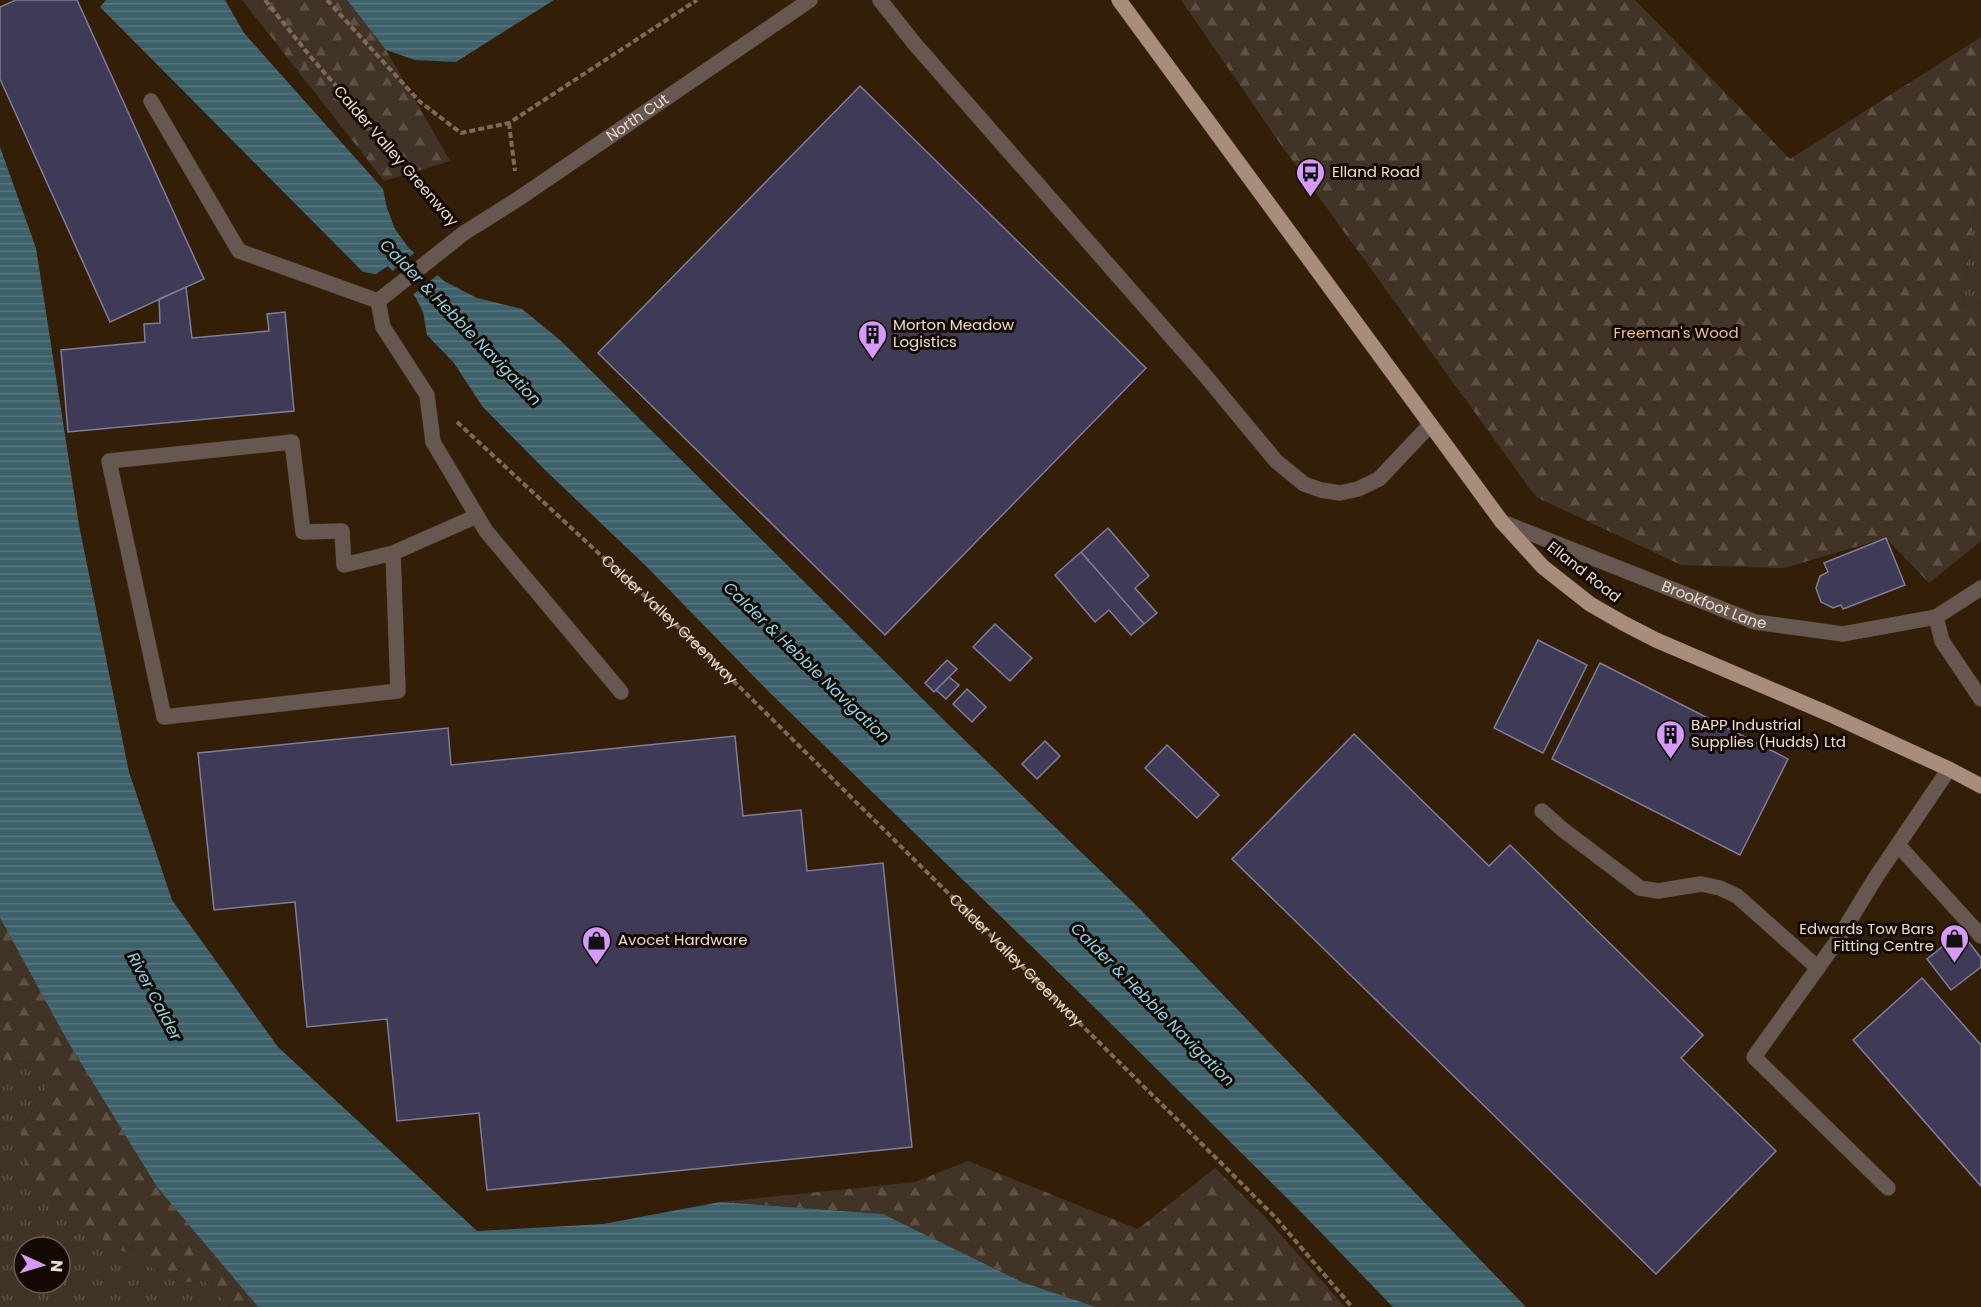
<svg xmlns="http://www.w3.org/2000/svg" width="1981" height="1307" font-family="Poppins,sans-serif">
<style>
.grass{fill:url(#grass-tufts);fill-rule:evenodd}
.forest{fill:url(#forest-firs)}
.water{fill:url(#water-rules)}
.pier{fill:#331e08}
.building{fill:#3f3b56;stroke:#807c9b;stroke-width:1.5}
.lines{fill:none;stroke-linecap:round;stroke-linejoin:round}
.minor-casing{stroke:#4d3924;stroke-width:16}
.major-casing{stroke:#4d3924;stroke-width:16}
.path{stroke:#7d6a58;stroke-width:4;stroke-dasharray:6 3;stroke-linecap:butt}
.minor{stroke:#665851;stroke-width:15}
.major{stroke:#a88d7d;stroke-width:15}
.labels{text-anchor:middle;stroke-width:6;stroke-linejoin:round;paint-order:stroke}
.street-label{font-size:15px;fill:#ecddd0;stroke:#140a03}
.poi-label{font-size:15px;fill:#ecddd0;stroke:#140a03;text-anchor:start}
.park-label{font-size:15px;fill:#ebbf97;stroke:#140a03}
.water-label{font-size:16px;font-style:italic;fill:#8dd1e4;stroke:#140a03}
</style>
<defs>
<pattern id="grass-tufts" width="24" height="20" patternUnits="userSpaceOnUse" patternTransform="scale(1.5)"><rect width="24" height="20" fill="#413326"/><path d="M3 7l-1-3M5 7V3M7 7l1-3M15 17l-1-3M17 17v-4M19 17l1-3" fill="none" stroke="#5d5044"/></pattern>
<pattern id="forest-firs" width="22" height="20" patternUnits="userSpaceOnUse" patternTransform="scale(1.5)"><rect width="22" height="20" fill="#413326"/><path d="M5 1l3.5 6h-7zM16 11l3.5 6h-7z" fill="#5d5044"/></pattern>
<pattern id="water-rules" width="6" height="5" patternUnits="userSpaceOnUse" patternTransform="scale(1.5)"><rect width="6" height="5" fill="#3d606a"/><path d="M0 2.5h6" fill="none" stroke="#59767e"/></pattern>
</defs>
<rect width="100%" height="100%" fill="#331e08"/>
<path class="grass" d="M1981,158V302L1963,305Z
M0,1059L38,1063L52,1080L21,1130L179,1283L204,1280L230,1307H0ZM24,1247H60V1283H24Z"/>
<path class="forest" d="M242,0H347L386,50L450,161L384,181Z
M1181,0H1635L1790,159L1981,37V158L1963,305L1981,302V541L1929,583L1886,538L1784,568L1681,565L1536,497L1274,135Z
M0,918L68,1042L157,1187L258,1307H230L204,1280L179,1283L95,1235L27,1178L21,1130L52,1080L38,1063L0,1059Z
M968,1161L1138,1229L1215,1168L1265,1217L1345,1307H1096L1022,1282L883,1214L720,1202L915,1182Z"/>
<path class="water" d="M106,0H225L244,33L383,189L387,208L395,229L408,247L444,281L477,298L522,309L560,340L949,725L1137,906L1526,1307H1393L1302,1213L1090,1003L769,692L648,568L545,470L482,406L454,363L427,335L423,312L416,298L388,266L376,274L363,272L100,7Z
M347,0H554L456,62L415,60L386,50Z
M0,147L36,248L79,525L129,772L172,900L278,1047L477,1231L603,1224L720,1202L883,1214L1022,1282L1096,1307H258L157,1187L68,1042L0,918Z"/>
<path class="pier" d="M417,251L440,273L410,297L390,273Z"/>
<path class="building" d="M16,0H77L204,279L110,322L0,79V7Z
M860,86L1146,368L885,635L598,353Z
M186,287L192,338L269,331L267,314L285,312L294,411L68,432L61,350L145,342L144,324L160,323L159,299Z
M1108,528L1149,576L1135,588L1157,613L1144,624L1081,552Z
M1886,538L1905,585L1843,609L1841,605L1833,608L1821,602L1816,588L1820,576L1828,572L1824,563Z
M1081,552L1144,624L1131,635L1109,610L1095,622L1055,575Z
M995,624L1032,658L1010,681L973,647Z
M1538,640L1587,665L1543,753L1494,728Z
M947,660L957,669L934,692L925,683Z
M1600,663L1788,759L1740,855L1552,759Z
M949,677L959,685L946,699L936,690Z
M967,689L986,707L972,722L953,704Z
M448,728L451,765L735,736L743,816L801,810L807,871L883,863L912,1147L487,1190L479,1113L397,1121L387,1019L307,1027L295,902L214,910L198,753Z
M1354,734L1489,866L1510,845L1703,1035L1681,1058L1776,1151L1656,1274L1232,859Z
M1045,741L1060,756L1037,779L1022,764Z
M1167,745L1219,795L1197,818L1145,768Z
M1961,932L1981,958V967L1951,990L1927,959Z
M1922,978L1981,1045V1186L1853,1040Z"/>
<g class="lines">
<defs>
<g id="minor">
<path d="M880,0L914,43L1203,373L1276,461L1304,484L1321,490L1340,493L1358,489L1379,479L1430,425"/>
<path d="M151,101L239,251L378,301"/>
<path id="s2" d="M378,301L464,233L518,199L810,0"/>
<path d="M378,301L383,327L427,395L433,442L486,531L621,692"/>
<path id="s3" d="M1502,522L1755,622L1843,634L1936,617"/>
<path d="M393,553L398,691L164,717L109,461L292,442L303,532L342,531L344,565L393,553L477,516"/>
<path d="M1981,588L1936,617L1942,641L1981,699"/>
<path d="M1542,811L1562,829L1640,888L1658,891L1701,884L1720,888L1737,896L1818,968"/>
<path d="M1898,845L1981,936"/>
<path d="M1888,1188L1754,1057L1837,941L1876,877L1949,769"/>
</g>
<path id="major" d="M1119,0L1502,522L1543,567L1590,604L1623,623L1656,640L1829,714L1949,769L1981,786"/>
</defs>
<use href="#minor" class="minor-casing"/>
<use href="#major" class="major-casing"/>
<g class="path">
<path d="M265,0L310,56L447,214"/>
<path d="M327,0L419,101L461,133L509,123L697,0"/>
<path d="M509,123L515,171"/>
<path id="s1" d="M457,422L688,636L1218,1160L1275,1217L1352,1307"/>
</g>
<use href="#minor" class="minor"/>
<use href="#major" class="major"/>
</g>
<defs>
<symbol id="bus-pin" viewBox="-11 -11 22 30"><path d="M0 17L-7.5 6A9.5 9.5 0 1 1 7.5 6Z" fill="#d59bfa" stroke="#140a03"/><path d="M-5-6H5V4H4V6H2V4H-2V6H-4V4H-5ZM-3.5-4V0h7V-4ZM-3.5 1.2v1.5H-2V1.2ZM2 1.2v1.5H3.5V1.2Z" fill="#111"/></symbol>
<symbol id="building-pin" viewBox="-11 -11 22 30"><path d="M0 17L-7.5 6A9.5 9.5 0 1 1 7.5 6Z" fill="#d59bfa" stroke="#140a03"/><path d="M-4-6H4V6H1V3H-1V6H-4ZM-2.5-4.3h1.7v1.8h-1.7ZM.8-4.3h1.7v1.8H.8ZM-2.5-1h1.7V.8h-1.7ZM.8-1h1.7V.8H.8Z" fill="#111"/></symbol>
<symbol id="shop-pin" viewBox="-11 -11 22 30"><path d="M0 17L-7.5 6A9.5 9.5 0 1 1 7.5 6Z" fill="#d59bfa" stroke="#140a03"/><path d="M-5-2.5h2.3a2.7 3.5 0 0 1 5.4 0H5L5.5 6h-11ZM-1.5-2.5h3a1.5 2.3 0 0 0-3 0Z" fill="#111"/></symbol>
</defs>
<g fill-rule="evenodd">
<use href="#bus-pin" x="1294" y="156" width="33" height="45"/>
<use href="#building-pin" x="856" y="318" width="33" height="45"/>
<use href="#building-pin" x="1654" y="718" width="33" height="45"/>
<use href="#shop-pin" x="1938" y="922" width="33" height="45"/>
<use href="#shop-pin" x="580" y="924" width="33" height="45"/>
</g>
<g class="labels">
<g class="street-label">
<text dy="5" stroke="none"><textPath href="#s2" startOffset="318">North Cut</textPath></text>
<text transform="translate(396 156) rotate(49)" y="5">Calder Valley Greenway</text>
<text transform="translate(1584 572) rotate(38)" y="5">Elland Road</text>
<text dy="5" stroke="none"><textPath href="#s3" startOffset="228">Brookfoot Lane</textPath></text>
<text dy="5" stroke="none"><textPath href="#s1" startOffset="290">Calder Valley Greenway</textPath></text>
<text dy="5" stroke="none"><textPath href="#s1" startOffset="776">Calder Valley Greenway</textPath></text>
</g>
<g class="poi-label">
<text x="1332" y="177">Elland Road</text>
<text x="893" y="330">Morton Meadow<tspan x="893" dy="17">Logistics</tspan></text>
<text x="1691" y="730">BAPP Industrial<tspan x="1691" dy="17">Supplies (Hudds) Ltd</tspan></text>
<text x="1934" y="934" text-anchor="end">Edwards Tow Bars<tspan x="1934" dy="17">Fitting Centre</tspan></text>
<text x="618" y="945">Avocet Hardware</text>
</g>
<g class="park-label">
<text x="1676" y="338">Freeman's Wood</text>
</g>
<g class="water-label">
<text transform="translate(461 322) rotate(46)" y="6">Calder &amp; Hebble Navigation</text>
<text transform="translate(807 662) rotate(44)" y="6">Calder &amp; Hebble Navigation</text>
<text transform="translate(155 996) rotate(62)" y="6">River Calder</text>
<text transform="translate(1153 1004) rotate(45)" y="6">Calder &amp; Hebble Navigation</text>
</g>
</g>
<g transform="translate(42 1265) rotate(94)"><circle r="28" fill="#140a03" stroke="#6a5e55" stroke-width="1.5"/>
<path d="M0-4.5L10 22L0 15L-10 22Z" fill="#d59bfa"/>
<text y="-9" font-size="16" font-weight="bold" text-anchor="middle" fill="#ecddd0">N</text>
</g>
</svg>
